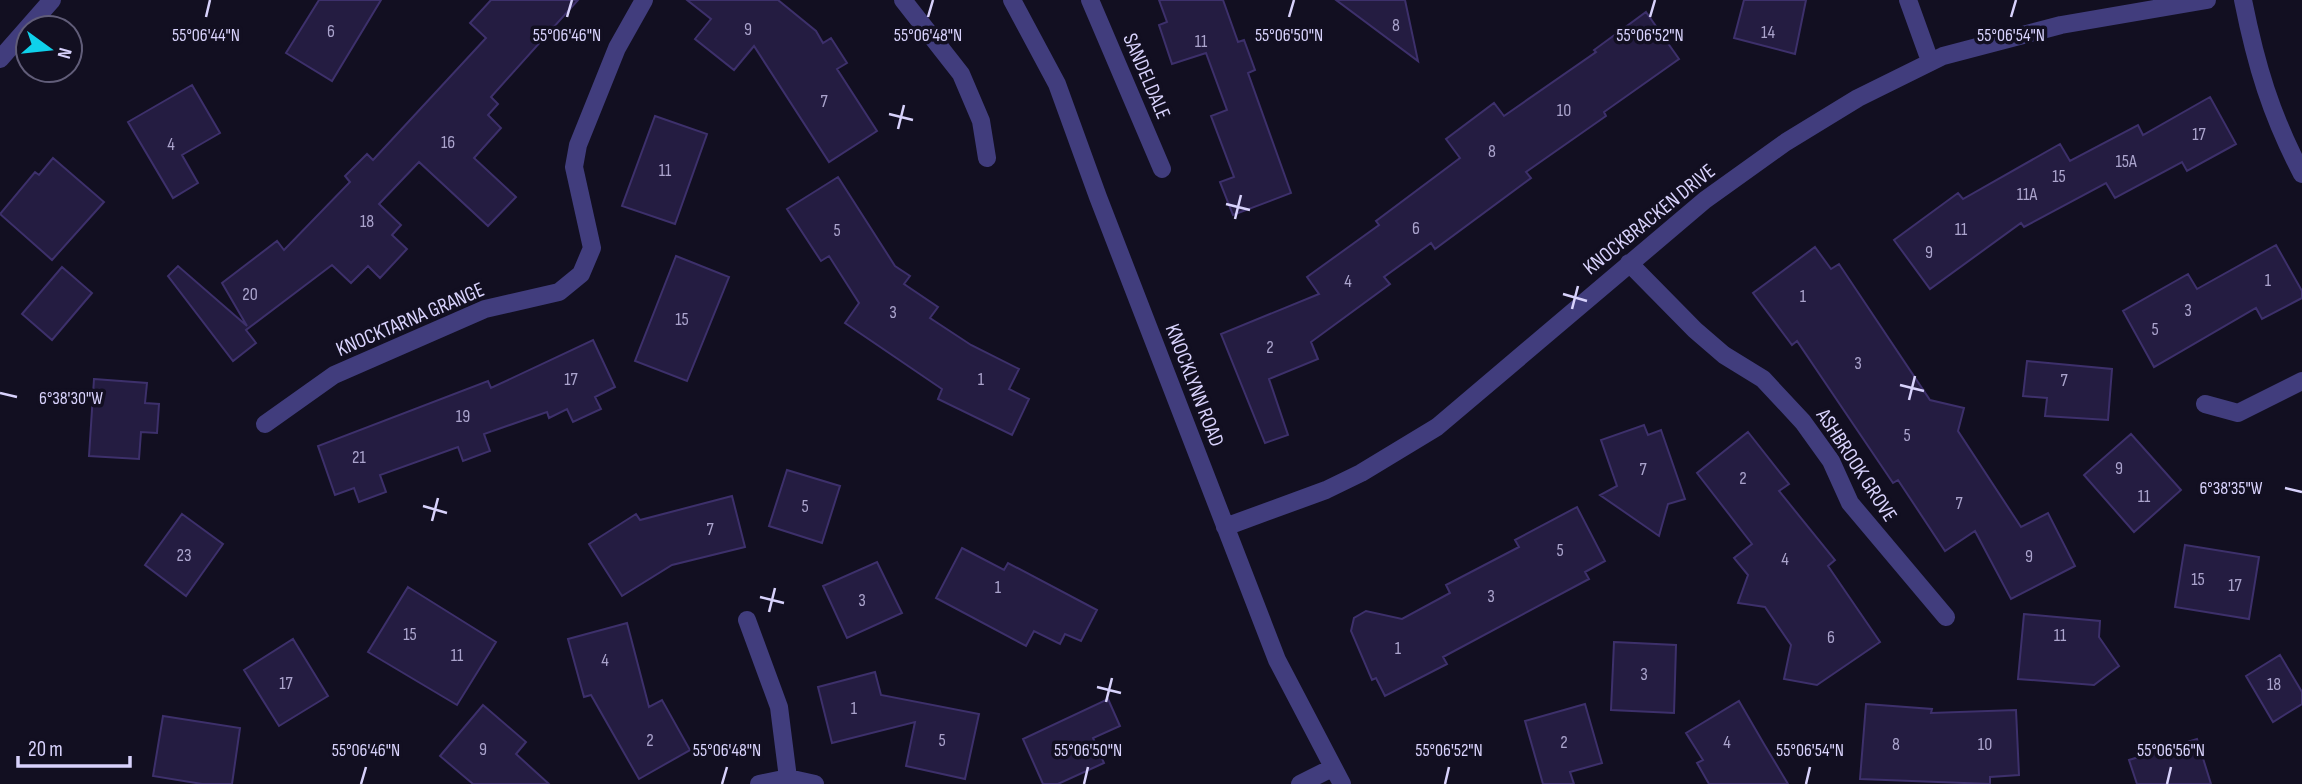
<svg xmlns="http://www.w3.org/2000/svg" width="2302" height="784" font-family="'Sofia Sans Condensed',sans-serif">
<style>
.building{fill:#241c41;stroke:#3d306b;stroke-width:2}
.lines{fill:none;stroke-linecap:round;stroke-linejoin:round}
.minor{stroke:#413d7d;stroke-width:18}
.ticks{fill:none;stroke:#d8d2fc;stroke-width:2.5}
.labels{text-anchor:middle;stroke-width:7;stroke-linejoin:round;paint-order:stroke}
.number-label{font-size:18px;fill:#aba4cd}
.street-label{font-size:21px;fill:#d8d2fc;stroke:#120f21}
.ticks-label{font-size:18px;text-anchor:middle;fill:#d8d2fc;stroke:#120f21;stroke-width:7;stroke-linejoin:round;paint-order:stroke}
</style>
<rect width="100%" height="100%" fill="#120f21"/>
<path class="building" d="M319,0H381L332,81L286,53Z
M491,0H578L491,97L498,104L488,115L501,128L474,158L516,197L488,226L419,162L379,204L401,225L392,235L407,249L380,278L368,266L351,283L332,265L246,330L256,343L233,361L168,276L178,266L247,326L222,283L277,241L284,250L350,182L345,176L367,154L373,160L486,38L470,23Z
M687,0H778L816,31L823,43L831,38L847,63L837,69L877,131L829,162L754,46L734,70L695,39L711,19Z
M1159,0H1223L1238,42L1244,40L1255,70L1248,73L1291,193L1233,215L1220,182L1234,177L1211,116L1227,110L1206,53L1172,64L1159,25L1167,22Z
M1336,0H1405L1418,61Z
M1744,0H1806L1795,54L1734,38Z
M1646,12L1679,59L1604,112L1606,116L1526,172L1531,178L1435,249L1431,243L1384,277L1390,284L1311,342L1318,359L1269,379L1288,435L1265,443L1221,334L1319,294L1307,277L1379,225L1376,221L1460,158L1446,139L1494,103L1504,116L1596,52L1594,50Z
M192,85L220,133L182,155L198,183L173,198L128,122Z
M2210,97L2236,144L2187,171L2182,162L2115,198L2106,183L2024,227L2021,223L1930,289L1894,240L1958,193L1963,199L2060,144L2070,161L2138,125L2143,135Z
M655,116L707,134L675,224L622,206Z
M53,158L104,202L52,260L0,214L35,172L39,175Z
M838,177L895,266L910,276L904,284L938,307L930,318L971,345L1019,369L1009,389L1029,399L1012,435L938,399L942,389L845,323L859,303L829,256L821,261L787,209Z
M2276,245L2302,291V298L2262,319L2256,308L2154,367L2123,311L2188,274L2197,289Z
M1815,247L1831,269L1839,264L1930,400L1964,408L1958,431L2021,527L2048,513L2075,566L2011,599L1975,531L1945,551L1898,480L1893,483L1797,341L1792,345L1753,293Z
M676,256L729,277L687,381L635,361Z
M62,267L92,293L52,340L22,314Z
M593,340L615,387L595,397L601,409L573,422L567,409L549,418L547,412L484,434L490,451L463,461L458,447L380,475L386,492L359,502L354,488L335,495L318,446L488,381L491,388Z
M2027,361L2112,369L2108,420L2045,416L2047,398L2023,396Z
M94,379L147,383L145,403L159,404L157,433L141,432L139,459L89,456Z
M1644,425L1648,435L1661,430L1685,499L1668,504L1659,536L1600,495L1617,486L1601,440Z
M1748,432L1789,484L1779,491L1835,560L1828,566L1880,642L1817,685L1784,679L1791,645L1765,607L1738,603L1748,575L1734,558L1752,544L1697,473Z
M2131,434L2181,490L2134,532L2084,475Z
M787,470L840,486L822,543L769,526Z
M732,496L745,547L672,565L622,596L589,544L636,514L640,520Z
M1577,507L1605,561L1585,572L1589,579L1443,657L1447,664L1385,696L1376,678L1372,680L1351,631L1354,618L1366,611L1402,619L1450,593L1446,585L1519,547L1515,540Z
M182,514L223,544L186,596L145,565Z
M2185,545L2259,557L2249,619L2175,607Z
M962,548L1004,570L1008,563L1097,610L1081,641L1065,634L1060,644L1034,631L1026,646L936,598Z
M877,562L902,613L847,638L823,586Z
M408,587L496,642L457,705L368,652Z
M2024,614L2100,621L2099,637L2119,666L2094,685L2018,679Z
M627,623L649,707L662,700L690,750L639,779L591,695L584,697L568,639Z
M293,639L328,696L279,726L244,670Z
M1614,642L1676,645L1674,713L1611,710Z
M2280,655L2302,692V704L2273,722L2246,676Z
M875,672L881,695L979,714L965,779L906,766L915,722L832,743L818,687Z
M1108,699L1120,726L1093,738L1104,763L1058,784H1043L1023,739Z
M1739,701L1764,744L1788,784H1709L1697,763L1703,760L1686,733Z
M1585,704L1602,763L1570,772L1574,784H1543L1525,721Z
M1866,704L1932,709L1931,713L2016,710L2019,775L1990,777V784L1860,779Z
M483,705L526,742L516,754L549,784H473L440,756Z
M163,716L240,728L232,784H202L153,776Z
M2197,739L2211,784H2137L2129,760Z"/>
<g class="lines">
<path class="minor" d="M903,0L961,74L981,121L987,158
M1012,0L1057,84L1098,197L1277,660L1342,784
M1090,0L1162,169
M1908,0L1930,61
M2243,0C2256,65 2271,115 2302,174
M0,59L52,0
M1629,263L1695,330L1724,355L1763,379L1803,422L1831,461L1850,503L1946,617
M2205,404L2238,413L2302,381
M265,424L334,375L485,309L559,292L581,274L592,248L574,167L578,145L617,48L644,0
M1225,527L1326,490L1361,473L1437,427L1705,200L1786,142L1858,98L1943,56L2061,25L2207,0
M747,620L779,707L788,778
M759,784L788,778L815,784
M1300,784L1332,768"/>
</g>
<path class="ticks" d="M206,17L210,0M567,17L572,0M928,17L933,0M1289,17L1294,0M1650,17L1655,0M2011,17L2016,0M889,114L913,120M898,129L904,105M1226,204L1250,210M1235,219L1241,195M1563,294L1587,301M1572,309L1578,286M1900,385L1924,391M0,393L17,397M1909,400L1915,376M2285,488L2302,492M423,506L447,513M432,521L438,498M760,597L784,603M769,612L775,588M1097,687L1121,693M1106,702L1112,678M361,784L366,767M722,784L727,767M1084,784L1088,767M1445,784L1449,767M1806,784L1810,767M2167,784L2171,767"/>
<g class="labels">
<g class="number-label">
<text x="1396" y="31">8</text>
<text x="748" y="35">9</text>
<text x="331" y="37">6</text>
<text x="1768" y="38">14</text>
<text x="1201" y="47">11</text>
<text x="824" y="107">7</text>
<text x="1564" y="116">10</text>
<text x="2199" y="140">17</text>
<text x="448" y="148">16</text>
<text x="171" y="150">4</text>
<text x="1492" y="157">8</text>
<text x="2126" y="167">15A</text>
<text x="665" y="176">11</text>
<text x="2059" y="182">15</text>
<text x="2027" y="200">11A</text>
<text x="367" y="227">18</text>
<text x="1416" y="234">6</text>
<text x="1961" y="235">11</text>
<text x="837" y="236">5</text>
<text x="1929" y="258">9</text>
<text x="2268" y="286">1</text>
<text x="1348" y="287">4</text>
<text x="250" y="300">20</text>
<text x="1803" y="302">1</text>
<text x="2188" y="316">3</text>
<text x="893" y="318">3</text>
<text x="682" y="325">15</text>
<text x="2155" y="335">5</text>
<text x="1270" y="353">2</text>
<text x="1858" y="369">3</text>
<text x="571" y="385">17</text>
<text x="981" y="385">1</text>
<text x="2064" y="386">7</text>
<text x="463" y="422">19</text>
<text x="1907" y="441">5</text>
<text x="359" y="463">21</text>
<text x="2119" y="474">9</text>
<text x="1643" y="475">7</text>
<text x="1743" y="484">2</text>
<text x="2144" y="502">11</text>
<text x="1959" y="509">7</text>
<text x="805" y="512">5</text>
<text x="710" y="535">7</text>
<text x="1560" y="556">5</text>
<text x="184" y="561">23</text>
<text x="2029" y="562">9</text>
<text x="1785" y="565">4</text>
<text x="2198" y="585">15</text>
<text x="2235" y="591">17</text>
<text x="998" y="593">1</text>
<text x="1491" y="602">3</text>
<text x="862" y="606">3</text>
<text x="410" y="640">15</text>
<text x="2060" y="641">11</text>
<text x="1831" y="643">6</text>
<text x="1398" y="654">1</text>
<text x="457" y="661">11</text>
<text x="605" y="666">4</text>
<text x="1644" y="680">3</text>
<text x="286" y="689">17</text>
<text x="2274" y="690">18</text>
<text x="854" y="714">1</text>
<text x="650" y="746">2</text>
<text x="942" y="746">5</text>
<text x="1564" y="748">2</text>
<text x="1727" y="748">4</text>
<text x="1896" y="750">8</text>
<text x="1985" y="750">10</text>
<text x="483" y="755">9</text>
</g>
<g class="street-label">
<text transform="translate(1147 76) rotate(67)" y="7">SANDELDALE</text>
<text transform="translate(1649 219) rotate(-39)" y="7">KNOCKBRACKEN DRIVE</text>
<text transform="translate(410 319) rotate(-23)" y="7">KNOCKTARNA GRANGE</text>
<text transform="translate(1195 385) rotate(69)" y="7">KNOCKLYNN ROAD</text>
<text transform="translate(1857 465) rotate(57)" y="7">ASHBROOK GROVE</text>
</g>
</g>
<g class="ticks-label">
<text x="206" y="41">55°06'44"N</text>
<text x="567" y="41">55°06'46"N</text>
<text x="928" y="41">55°06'48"N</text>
<text x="1289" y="41">55°06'50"N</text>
<text x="1650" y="41">55°06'52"N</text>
<text x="2011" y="41">55°06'54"N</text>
<text x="71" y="404">6°38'30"W</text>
<text x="2231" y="494">6°38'35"W</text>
<text x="366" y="756">55°06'46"N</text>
<text x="727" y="756">55°06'48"N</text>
<text x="1088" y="756">55°06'50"N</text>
<text x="1449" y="756">55°06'52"N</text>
<text x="1810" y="756">55°06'54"N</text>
<text x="2171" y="756">55°06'56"N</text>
</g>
<g transform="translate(49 49) rotate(105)"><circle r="33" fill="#120f21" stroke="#615d79" stroke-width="2"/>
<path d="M0-5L12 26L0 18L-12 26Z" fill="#0fd1eb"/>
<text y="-10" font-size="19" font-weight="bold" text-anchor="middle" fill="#d8d2fc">N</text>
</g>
<path d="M18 756v10h112v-10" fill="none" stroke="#d8d2fc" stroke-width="3.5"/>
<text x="28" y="756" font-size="21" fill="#d8d2fc" stroke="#120f21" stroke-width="5" paint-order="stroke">20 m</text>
</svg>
